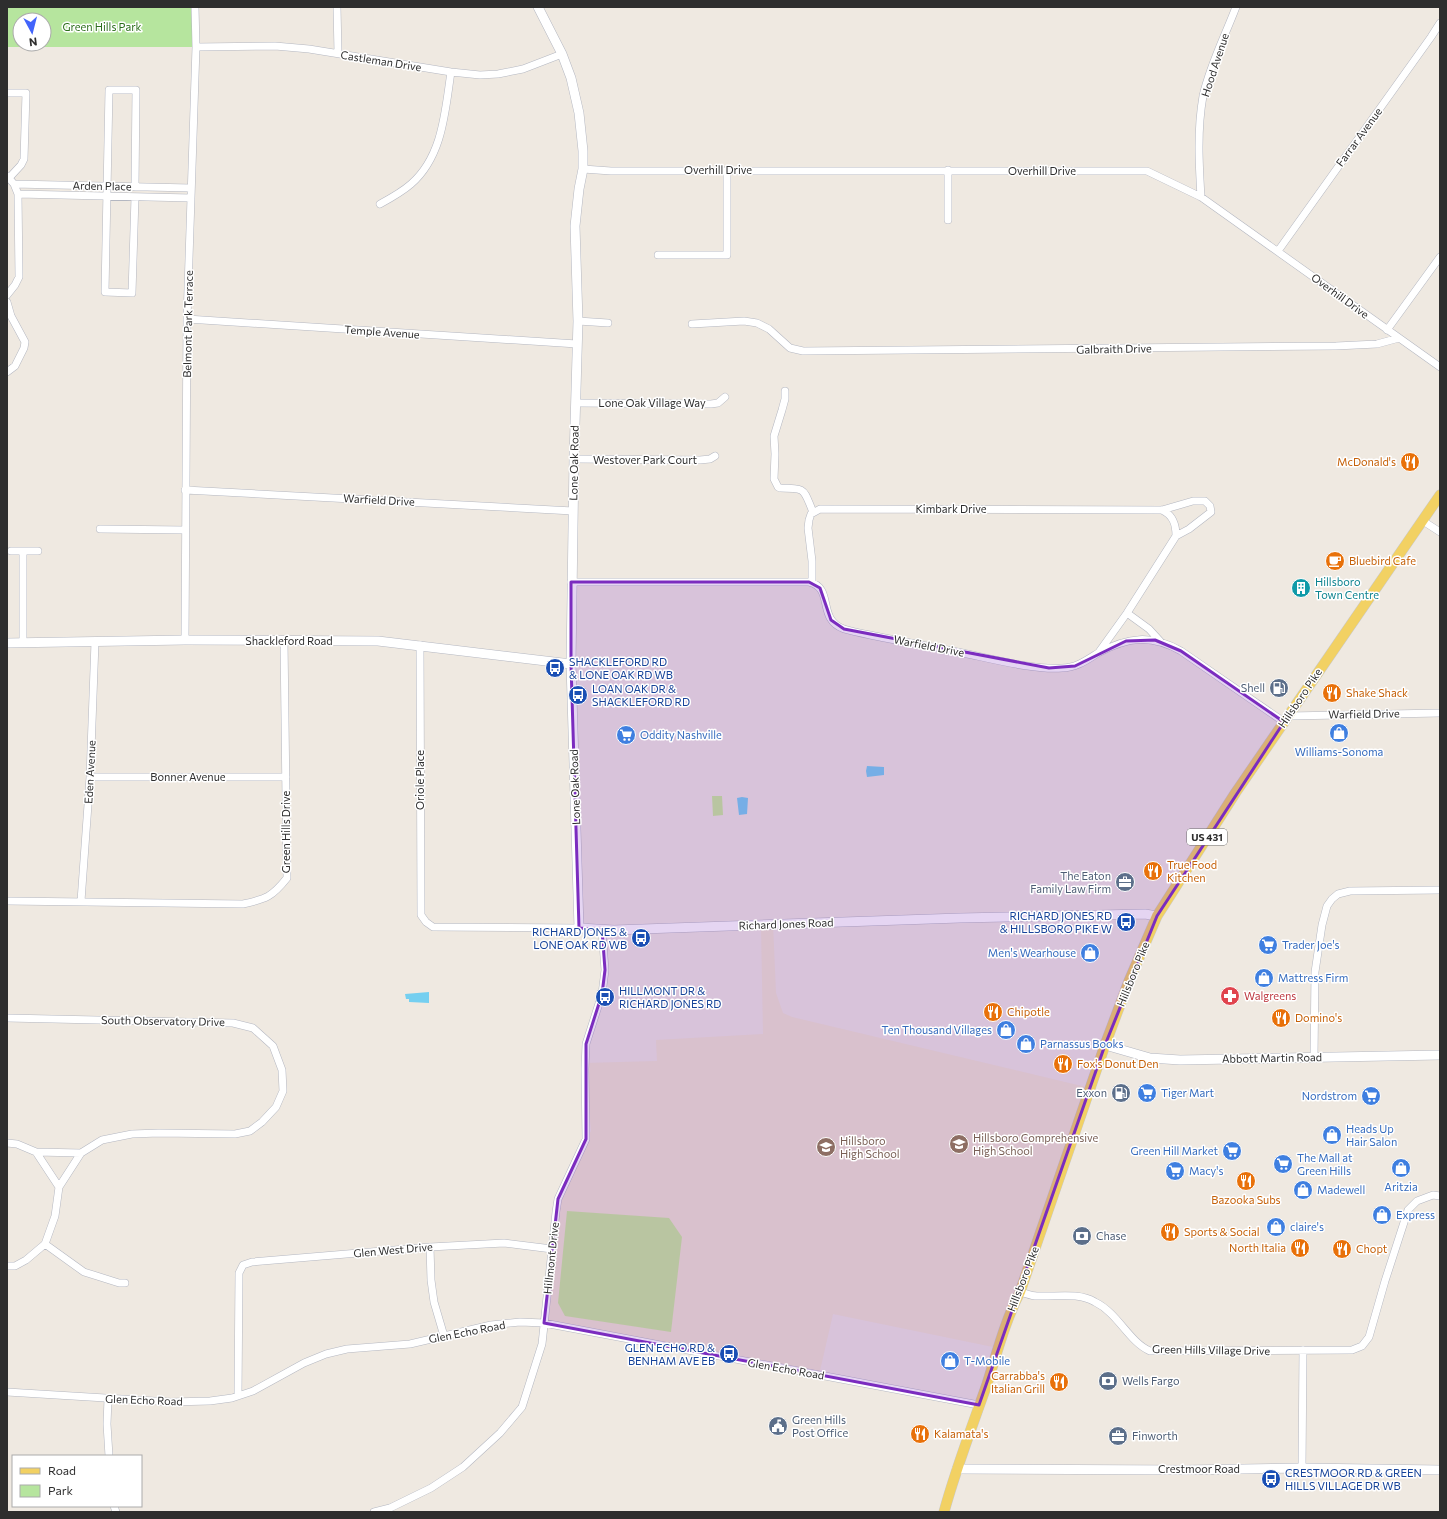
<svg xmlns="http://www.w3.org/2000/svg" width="1447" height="1519" font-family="Commissioner,sans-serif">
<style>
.education{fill:#f0e6d1}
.green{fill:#b6e59e;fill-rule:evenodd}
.pitch{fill:#c9ec9a}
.water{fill:#75cff0}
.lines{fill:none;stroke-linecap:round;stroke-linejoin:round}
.street-casing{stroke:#b4b7c1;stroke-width:8}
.secondary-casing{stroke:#b4b7c1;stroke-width:10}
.primary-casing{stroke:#c9c9c9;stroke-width:11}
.street{stroke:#fff;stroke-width:7}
.secondary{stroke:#fff;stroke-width:9}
.primary{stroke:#f2d163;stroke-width:10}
.marked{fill:#7b2cbf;fill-opacity:0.2;stroke:#7b2cbf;stroke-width:3;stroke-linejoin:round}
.labels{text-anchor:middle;stroke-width:3;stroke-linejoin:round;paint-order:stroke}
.shield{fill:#fff;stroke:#6d6d6d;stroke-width:1}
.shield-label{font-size:10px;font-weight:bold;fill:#2e2e2e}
.park-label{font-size:11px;fill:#2c6e1b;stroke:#fff}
.street-label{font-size:11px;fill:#2e2e2e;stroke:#fff}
.food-label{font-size:11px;fill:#c56008;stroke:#fff;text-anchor:start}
.culture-label{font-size:11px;fill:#0d838f;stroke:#fff;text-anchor:start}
.transit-label{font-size:11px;fill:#164399;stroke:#fff;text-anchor:start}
.service-label{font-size:11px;fill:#4e5e75;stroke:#fff;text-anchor:start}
.shop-label{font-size:11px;fill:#366cbe;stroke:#fff;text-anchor:start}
.health-label{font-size:11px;fill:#be3a42;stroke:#fff;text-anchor:start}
.education-label{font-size:11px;fill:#785e54;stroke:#fff;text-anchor:start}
</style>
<rect width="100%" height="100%" fill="#efe9e1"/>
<path class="education" d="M773,924L776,993L783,1013L792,1017L1090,1088L998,1348L833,1314L819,1375L544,1323L556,1212L586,1139L591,1131L585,1063L657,1061L656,1040L763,1034L761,925Z"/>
<path class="green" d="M7,7H195L196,47H7ZM20,20H44V44H20Z"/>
<path class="pitch" d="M712,796H722L723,815L713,816Z
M567,1211L669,1218L682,1237L671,1332L565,1316L558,1303Z"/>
<path class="water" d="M867,766L884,767V775L867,777L866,771Z
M742,797L748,798L747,814L739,815L737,798Z
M429,992V1003L409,1002V999H406L405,994Z"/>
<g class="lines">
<defs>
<path id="street" d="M337,7L338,53
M196,47L275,46L309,49L451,72L480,75L498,74L523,69L562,54
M7,93H26L24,159L21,165L9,178
M583,169L611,171H1147L1201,197L1440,367
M7,176L14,184L18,194L19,277L15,285L7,295
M14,184L191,188
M135,187L136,90H109L105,292L132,293L135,197
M18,194L191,198
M1201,197C1199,164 1197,130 1203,96C1210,65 1225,36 1236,7
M380,204C391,198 402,192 411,184C443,156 445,111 451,72
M948,220V170
M1278,251L1431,37L1440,23
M658,255H727V170
M7,302L11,316L25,342L24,348L15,366L7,372
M187,319L577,344
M578,321L608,323
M692,324L744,321L757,323L769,329L790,348L803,351L1336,346L1377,344L1399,338
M1387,330L1440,257
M785,391V399L782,410L774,436L775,454L774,479L778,487L780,488C807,488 803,489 813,512
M576,403L711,404L718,403L725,397
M574,459L700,460L710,459L715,456
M185,490L573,511
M1162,510C1173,515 1176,524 1176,536
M1423,521L1440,532
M100,529L185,530
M11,551H38
M23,551V643
M571,582H809C835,588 816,619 844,629C857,633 872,635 885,638C911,643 937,648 963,653C992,659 1033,670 1062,668C1076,668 1087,660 1098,653C1128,637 1151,634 1181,651L1284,722
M812,582V561L808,528L809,520L811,514L820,509L1162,510L1193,501H1205L1210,506L1211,512L1189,529L1176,536L1127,613L1099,652
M1127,613L1149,629L1160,641
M185,640L187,319L196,47L195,7
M420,645L421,915L426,922L433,927L579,928
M1289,716L1440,713
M90,777H286
M7,901L243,904C266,899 272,897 287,878L284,640
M81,901L90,777L95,642
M7,1018L233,1023L253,1028L273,1046L282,1070L283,1091L276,1107L262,1122L250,1131L235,1134L159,1133L132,1134L102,1140L81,1153L59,1187L55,1216L45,1244L26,1260L15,1266H7
M1314,1058L1315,972L1322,925L1327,906L1332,899L1338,894L1350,891L1440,890
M7,1143L17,1144L36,1152L59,1187
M36,1152L81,1153
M45,1244L84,1272L119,1283H125
M430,1247L431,1280L434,1302L444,1336
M1020,1292C1025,1293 1031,1296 1037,1296C1057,1297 1078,1292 1095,1302C1118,1313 1129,1342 1150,1351L1352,1350L1362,1346L1369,1337L1385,1281L1408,1210L1417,1201L1433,1195L1440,1196
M7,1392L171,1402L210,1401L232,1398L253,1391L304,1363L326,1354L347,1349L410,1344L491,1325L520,1322L544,1323L979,1405
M238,1396L239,1273L243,1265L252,1262L430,1247L504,1243L552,1249
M108,1399L107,1424L109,1456
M1302,1468L1303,1350
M114,1506L116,1512
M374,1512L390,1508L431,1488L463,1467L500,1433L522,1407L542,1344L556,1212L558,1199L586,1139L585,1069L586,1044L602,994L605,970L602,930"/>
<path id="secondary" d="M538,7L562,54L571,78L579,113L583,151V169L579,189L575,226L578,321L574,459L571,664L579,928L614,930L960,918L1145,914L1157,916
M7,643L185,640L378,641L571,664
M1105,1045L1150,1058L1180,1060L1440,1055
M957,1469L1185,1470L1302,1468L1440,1470"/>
<path id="primary" d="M944,1512C956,1468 972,1427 987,1384C997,1353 1005,1321 1020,1292L1105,1045L1129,981L1157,916L1236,792L1440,495"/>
</defs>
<use href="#street" class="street-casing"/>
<use href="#secondary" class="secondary-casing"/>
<use href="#primary" class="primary-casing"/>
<use href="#street" class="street"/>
<use href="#secondary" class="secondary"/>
<use href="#primary" class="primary"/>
</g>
<path class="marked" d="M571,582H809L820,588L831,620L844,629L1049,668L1075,666L1126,641L1155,640L1181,651L1284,722L1157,916L1105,1045L979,1405L544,1323L558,1199L586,1139V1044L602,994L605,970L602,930L579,928L571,664Z"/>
<defs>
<symbol id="restaurant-disc" viewBox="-11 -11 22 22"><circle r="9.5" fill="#e8710a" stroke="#fff"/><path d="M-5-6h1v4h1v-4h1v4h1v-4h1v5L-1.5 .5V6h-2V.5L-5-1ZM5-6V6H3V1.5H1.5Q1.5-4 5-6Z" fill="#fff"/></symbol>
<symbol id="cafe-disc" viewBox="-11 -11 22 22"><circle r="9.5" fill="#e8710a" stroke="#fff"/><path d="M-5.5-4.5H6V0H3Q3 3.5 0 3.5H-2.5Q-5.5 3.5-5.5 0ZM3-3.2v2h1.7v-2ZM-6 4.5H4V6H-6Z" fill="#fff"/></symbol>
<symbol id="building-disc" viewBox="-11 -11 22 22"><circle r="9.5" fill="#0f9aa8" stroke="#fff"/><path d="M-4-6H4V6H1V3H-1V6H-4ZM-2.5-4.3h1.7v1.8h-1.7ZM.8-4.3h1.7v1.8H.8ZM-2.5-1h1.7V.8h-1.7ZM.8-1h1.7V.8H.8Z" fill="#fff"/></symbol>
<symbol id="bus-disc" viewBox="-11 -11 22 22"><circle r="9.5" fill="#1a4fb4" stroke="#fff"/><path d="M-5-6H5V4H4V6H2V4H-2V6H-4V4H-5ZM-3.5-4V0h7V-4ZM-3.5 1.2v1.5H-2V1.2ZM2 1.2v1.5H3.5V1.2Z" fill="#fff"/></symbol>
<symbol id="fuel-disc" viewBox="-11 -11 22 22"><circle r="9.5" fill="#5c6f8a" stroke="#fff"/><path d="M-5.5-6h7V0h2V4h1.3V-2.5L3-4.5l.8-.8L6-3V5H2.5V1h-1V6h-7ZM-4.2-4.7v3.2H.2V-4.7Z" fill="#fff"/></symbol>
<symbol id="shop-disc" viewBox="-11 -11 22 22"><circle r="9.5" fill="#3f7fe0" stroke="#fff"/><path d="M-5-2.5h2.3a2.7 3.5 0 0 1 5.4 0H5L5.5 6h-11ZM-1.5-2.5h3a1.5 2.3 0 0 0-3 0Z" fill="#fff"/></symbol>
<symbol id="supermarket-disc" viewBox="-11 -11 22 22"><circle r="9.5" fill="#3f7fe0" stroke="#fff"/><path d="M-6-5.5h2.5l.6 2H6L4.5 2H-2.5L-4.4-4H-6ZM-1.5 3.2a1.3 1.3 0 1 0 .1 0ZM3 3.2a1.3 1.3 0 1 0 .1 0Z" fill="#fff"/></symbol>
<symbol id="office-disc" viewBox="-11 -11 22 22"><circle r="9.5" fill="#5c6f8a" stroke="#fff"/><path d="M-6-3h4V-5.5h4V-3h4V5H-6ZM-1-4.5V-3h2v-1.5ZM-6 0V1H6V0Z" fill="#fff"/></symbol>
<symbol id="pharmacy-disc" viewBox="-11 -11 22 22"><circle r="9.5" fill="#e0444e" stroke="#fff"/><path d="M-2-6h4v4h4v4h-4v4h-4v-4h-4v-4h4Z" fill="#fff"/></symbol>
<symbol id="school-disc" viewBox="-11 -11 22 22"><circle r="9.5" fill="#8d6e63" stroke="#fff"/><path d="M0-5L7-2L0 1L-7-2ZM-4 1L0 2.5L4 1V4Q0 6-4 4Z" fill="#fff"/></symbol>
<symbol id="bank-disc" viewBox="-11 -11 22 22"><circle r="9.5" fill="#5c6f8a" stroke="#fff"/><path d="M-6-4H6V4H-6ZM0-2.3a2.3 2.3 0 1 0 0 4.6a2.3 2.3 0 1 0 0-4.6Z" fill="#fff"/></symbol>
<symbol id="civic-disc" viewBox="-11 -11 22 22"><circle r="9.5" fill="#5c6f8a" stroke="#fff"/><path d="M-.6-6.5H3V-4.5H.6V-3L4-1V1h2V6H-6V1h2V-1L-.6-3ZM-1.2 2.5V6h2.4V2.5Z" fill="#fff"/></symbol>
</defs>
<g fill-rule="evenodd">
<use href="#restaurant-disc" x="1399" y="451" width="22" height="22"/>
<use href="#cafe-disc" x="1324" y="550" width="22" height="22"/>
<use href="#building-disc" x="1290" y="577" width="22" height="22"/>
<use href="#bus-disc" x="544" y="657" width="22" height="22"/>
<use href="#fuel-disc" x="1268" y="677" width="22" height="22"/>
<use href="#restaurant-disc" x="1321" y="682" width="22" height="22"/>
<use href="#bus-disc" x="567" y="684" width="22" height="22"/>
<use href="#shop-disc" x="1328" y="722" width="22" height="22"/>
<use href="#supermarket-disc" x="615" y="724" width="22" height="22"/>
<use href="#restaurant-disc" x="1142" y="860" width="22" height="22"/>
<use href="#office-disc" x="1114" y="871" width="22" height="22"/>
<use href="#bus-disc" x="1115" y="911" width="22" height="22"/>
<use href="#bus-disc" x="630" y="927" width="22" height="22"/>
<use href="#supermarket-disc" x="1257" y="934" width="22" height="22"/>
<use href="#shop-disc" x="1079" y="942" width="22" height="22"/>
<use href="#shop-disc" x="1253" y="967" width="22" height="22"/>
<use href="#pharmacy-disc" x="1219" y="985" width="22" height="22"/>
<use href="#bus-disc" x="594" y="986" width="22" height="22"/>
<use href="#restaurant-disc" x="982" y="1001" width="22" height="22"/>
<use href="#restaurant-disc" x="1270" y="1007" width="22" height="22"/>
<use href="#shop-disc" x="995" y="1019" width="22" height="22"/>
<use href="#shop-disc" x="1015" y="1033" width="22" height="22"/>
<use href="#restaurant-disc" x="1052" y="1053" width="22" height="22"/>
<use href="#fuel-disc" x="1110" y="1082" width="22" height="22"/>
<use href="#supermarket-disc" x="1136" y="1082" width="22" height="22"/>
<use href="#supermarket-disc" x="1360" y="1085" width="22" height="22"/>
<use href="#shop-disc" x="1321" y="1124" width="22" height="22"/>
<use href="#school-disc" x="948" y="1133" width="22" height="22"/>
<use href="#school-disc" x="815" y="1136" width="22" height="22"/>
<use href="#supermarket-disc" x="1221" y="1140" width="22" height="22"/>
<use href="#supermarket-disc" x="1272" y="1153" width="22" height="22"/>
<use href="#shop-disc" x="1390" y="1157" width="22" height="22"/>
<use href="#supermarket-disc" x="1164" y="1160" width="22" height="22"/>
<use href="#restaurant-disc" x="1235" y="1170" width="22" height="22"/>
<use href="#shop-disc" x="1292" y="1179" width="22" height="22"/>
<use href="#shop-disc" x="1371" y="1204" width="22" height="22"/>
<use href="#shop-disc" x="1265" y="1216" width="22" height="22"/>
<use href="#restaurant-disc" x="1159" y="1221" width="22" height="22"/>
<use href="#bank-disc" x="1071" y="1225" width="22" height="22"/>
<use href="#restaurant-disc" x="1289" y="1237" width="22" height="22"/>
<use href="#restaurant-disc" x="1331" y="1238" width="22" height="22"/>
<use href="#bus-disc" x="718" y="1343" width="22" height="22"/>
<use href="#shop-disc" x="939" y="1350" width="22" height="22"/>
<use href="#bank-disc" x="1097" y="1370" width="22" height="22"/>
<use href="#restaurant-disc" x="1048" y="1371" width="22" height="22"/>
<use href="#civic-disc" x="767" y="1415" width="22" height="22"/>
<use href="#restaurant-disc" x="909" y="1423" width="22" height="22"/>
<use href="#office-disc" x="1107" y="1425" width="22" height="22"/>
<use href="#bus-disc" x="1260" y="1468" width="22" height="22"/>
</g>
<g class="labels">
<rect class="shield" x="1187" y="829" width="40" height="16" rx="3"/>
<g class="shield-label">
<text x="1207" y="841">US 431</text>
</g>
<g class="park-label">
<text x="102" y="31">Green Hills Park</text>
</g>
<g class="street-label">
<text transform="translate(381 61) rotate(9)" y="4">Castleman Drive</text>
<text transform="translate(1215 65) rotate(-72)" y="4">Hood Avenue</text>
<text transform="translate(1359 137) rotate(-54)" y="4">Farrar Avenue</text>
<text x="718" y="174">Overhill Drive</text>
<text x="1042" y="175">Overhill Drive</text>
<text transform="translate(102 186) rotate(1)" y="4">Arden Place</text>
<text transform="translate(1340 296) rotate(36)" y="4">Overhill Drive</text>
<text transform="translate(188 324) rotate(-89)" y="4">Belmont Park Terrace</text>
<text transform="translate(382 332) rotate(4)" y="4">Temple Avenue</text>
<text transform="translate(1114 349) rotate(-1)" y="4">Galbraith Drive</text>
<text x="652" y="407">Lone Oak Village Way</text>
<text x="645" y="464">Westover Park Court</text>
<text transform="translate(574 463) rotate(-89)" y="4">Lone Oak Road</text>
<text transform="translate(379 500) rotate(3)" y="4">Warfield Drive</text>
<text x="951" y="513">Kimbark Drive</text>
<text x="289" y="645">Shackleford Road</text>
<text transform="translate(929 646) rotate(11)" y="4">Warfield Drive</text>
<text transform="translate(1300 698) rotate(-56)" y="4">Hillsboro Pike</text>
<text transform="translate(1364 714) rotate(-1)" y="4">Warfield Drive</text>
<text transform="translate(90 772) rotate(-87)" y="4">Eden Avenue</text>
<text x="188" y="781">Bonner Avenue</text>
<text transform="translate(420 780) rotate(-90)" y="4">Oriole Place</text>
<text transform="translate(575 787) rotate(-92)" y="4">Lone Oak Road</text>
<text transform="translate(286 832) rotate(-90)" y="4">Green Hills Drive</text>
<text transform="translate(786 924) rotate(-2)" y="4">Richard Jones Road</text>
<text transform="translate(1133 974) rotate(-68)" y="4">Hillsboro Pike</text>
<text transform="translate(163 1021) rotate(1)" y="4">South Observatory Drive</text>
<text transform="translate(1272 1058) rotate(-1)" y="4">Abbott Martin Road</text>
<text transform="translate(393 1250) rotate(-5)" y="4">Glen West Drive</text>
<text transform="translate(551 1258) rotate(-84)" y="4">Hillmont Drive</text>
<text transform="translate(1023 1279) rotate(-69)" y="4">Hillsboro Pike</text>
<text transform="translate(467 1332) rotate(-11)" y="4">Glen Echo Road</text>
<text transform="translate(1211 1350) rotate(1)" y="4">Green Hills Village Drive</text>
<text transform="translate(786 1369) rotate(10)" y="4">Glen Echo Road</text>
<text transform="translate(144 1400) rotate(2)" y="4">Glen Echo Road</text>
<text x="1199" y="1473">Crestmoor Road</text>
</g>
<g class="food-label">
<text x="1396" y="466" text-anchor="end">McDonald's</text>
<text x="1349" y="565">Bluebird Cafe</text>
<text x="1346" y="697">Shake Shack</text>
<text x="1167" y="869">True Food<tspan x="1167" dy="13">Kitchen</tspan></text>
<text x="1007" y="1016">Chipotle</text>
<text x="1295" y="1022">Domino's</text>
<text x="1077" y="1068">Fox's Donut Den</text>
<text x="1246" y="1204" text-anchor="middle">Bazooka Subs</text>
<text x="1184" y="1236">Sports &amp; Social</text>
<text x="1286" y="1252" text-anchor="end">North Italia</text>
<text x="1356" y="1253">Chopt</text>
<text x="1045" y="1380" text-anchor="end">Carrabba's<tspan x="1045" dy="13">Italian Grill</tspan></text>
<text x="934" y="1438">Kalamata's</text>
</g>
<g class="culture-label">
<text x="1315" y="586">Hillsboro<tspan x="1315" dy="13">Town Centre</tspan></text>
</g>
<g class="transit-label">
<text x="569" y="666">SHACKLEFORD RD<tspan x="569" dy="13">&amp; LONE OAK RD WB</tspan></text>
<text x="592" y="693">LOAN OAK DR &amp;<tspan x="592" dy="13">SHACKLEFORD RD</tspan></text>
<text x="1112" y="920" text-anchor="end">RICHARD JONES RD<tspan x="1112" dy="13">&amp; HILLSBORO PIKE W</tspan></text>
<text x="627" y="936" text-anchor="end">RICHARD JONES &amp;<tspan x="627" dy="13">LONE OAK RD WB</tspan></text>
<text x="619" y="995">HILLMONT DR &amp;<tspan x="619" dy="13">RICHARD JONES RD</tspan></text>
<text x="715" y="1352" text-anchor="end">GLEN ECHO RD &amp;<tspan x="715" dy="13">BENHAM AVE EB</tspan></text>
<text x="1285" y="1477">CRESTMOOR RD &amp; GREEN<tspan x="1285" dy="13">HILLS VILLAGE DR WB</tspan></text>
</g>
<g class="service-label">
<text x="1265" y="692" text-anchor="end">Shell</text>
<text x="1111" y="880" text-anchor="end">The Eaton<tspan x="1111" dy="13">Family Law Firm</tspan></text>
<text x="1107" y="1097" text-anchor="end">Exxon</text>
<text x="1096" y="1240">Chase</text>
<text x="1122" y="1385">Wells Fargo</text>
<text x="792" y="1424">Green Hills<tspan x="792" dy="13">Post Office</tspan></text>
<text x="1132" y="1440">Finworth</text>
</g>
<g class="shop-label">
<text x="640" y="739">Oddity Nashville</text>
<text x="1339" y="756" text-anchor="middle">Williams-Sonoma</text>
<text x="1282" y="949">Trader Joe's</text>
<text x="1076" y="957" text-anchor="end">Men's Wearhouse</text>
<text x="1278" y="982">Mattress Firm</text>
<text x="992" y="1034" text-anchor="end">Ten Thousand Villages</text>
<text x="1040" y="1048">Parnassus Books</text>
<text x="1161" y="1097">Tiger Mart</text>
<text x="1357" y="1100" text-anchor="end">Nordstrom</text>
<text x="1346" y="1133">Heads Up<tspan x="1346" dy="13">Hair Salon</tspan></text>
<text x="1218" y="1155" text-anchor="end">Green Hill Market</text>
<text x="1297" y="1162">The Mall at<tspan x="1297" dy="13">Green Hills</tspan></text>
<text x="1189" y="1175">Macy's</text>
<text x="1401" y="1191" text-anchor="middle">Aritzia</text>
<text x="1317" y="1194">Madewell</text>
<text x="1396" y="1219">Express</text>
<text x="1290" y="1231">claire's</text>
<text x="964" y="1365">T-Mobile</text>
</g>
<g class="health-label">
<text x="1244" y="1000">Walgreens</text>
</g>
<g class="education-label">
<text x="973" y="1142">Hillsboro Comprehensive<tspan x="973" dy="13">High School</tspan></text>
<text x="840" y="1145">Hillsboro<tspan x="840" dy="13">High School</tspan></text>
</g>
</g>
<rect width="1447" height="1519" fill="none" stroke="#2e2e2e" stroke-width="16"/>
<rect x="12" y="1455" width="130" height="52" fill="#ffffff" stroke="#ababab"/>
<rect x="20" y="1468" width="20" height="6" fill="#f2d163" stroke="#ababab"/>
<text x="48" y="1475" font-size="12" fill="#2e2e2e">Road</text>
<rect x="20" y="1485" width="20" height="12" fill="#b6e59e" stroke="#ababab"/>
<text x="48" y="1495" font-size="12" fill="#2e2e2e">Park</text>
<g transform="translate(32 32) rotate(173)"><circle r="19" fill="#ffffff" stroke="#ababab"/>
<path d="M0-3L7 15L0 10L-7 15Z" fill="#4264fb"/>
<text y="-6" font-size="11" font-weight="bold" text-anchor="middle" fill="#2e2e2e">N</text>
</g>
</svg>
